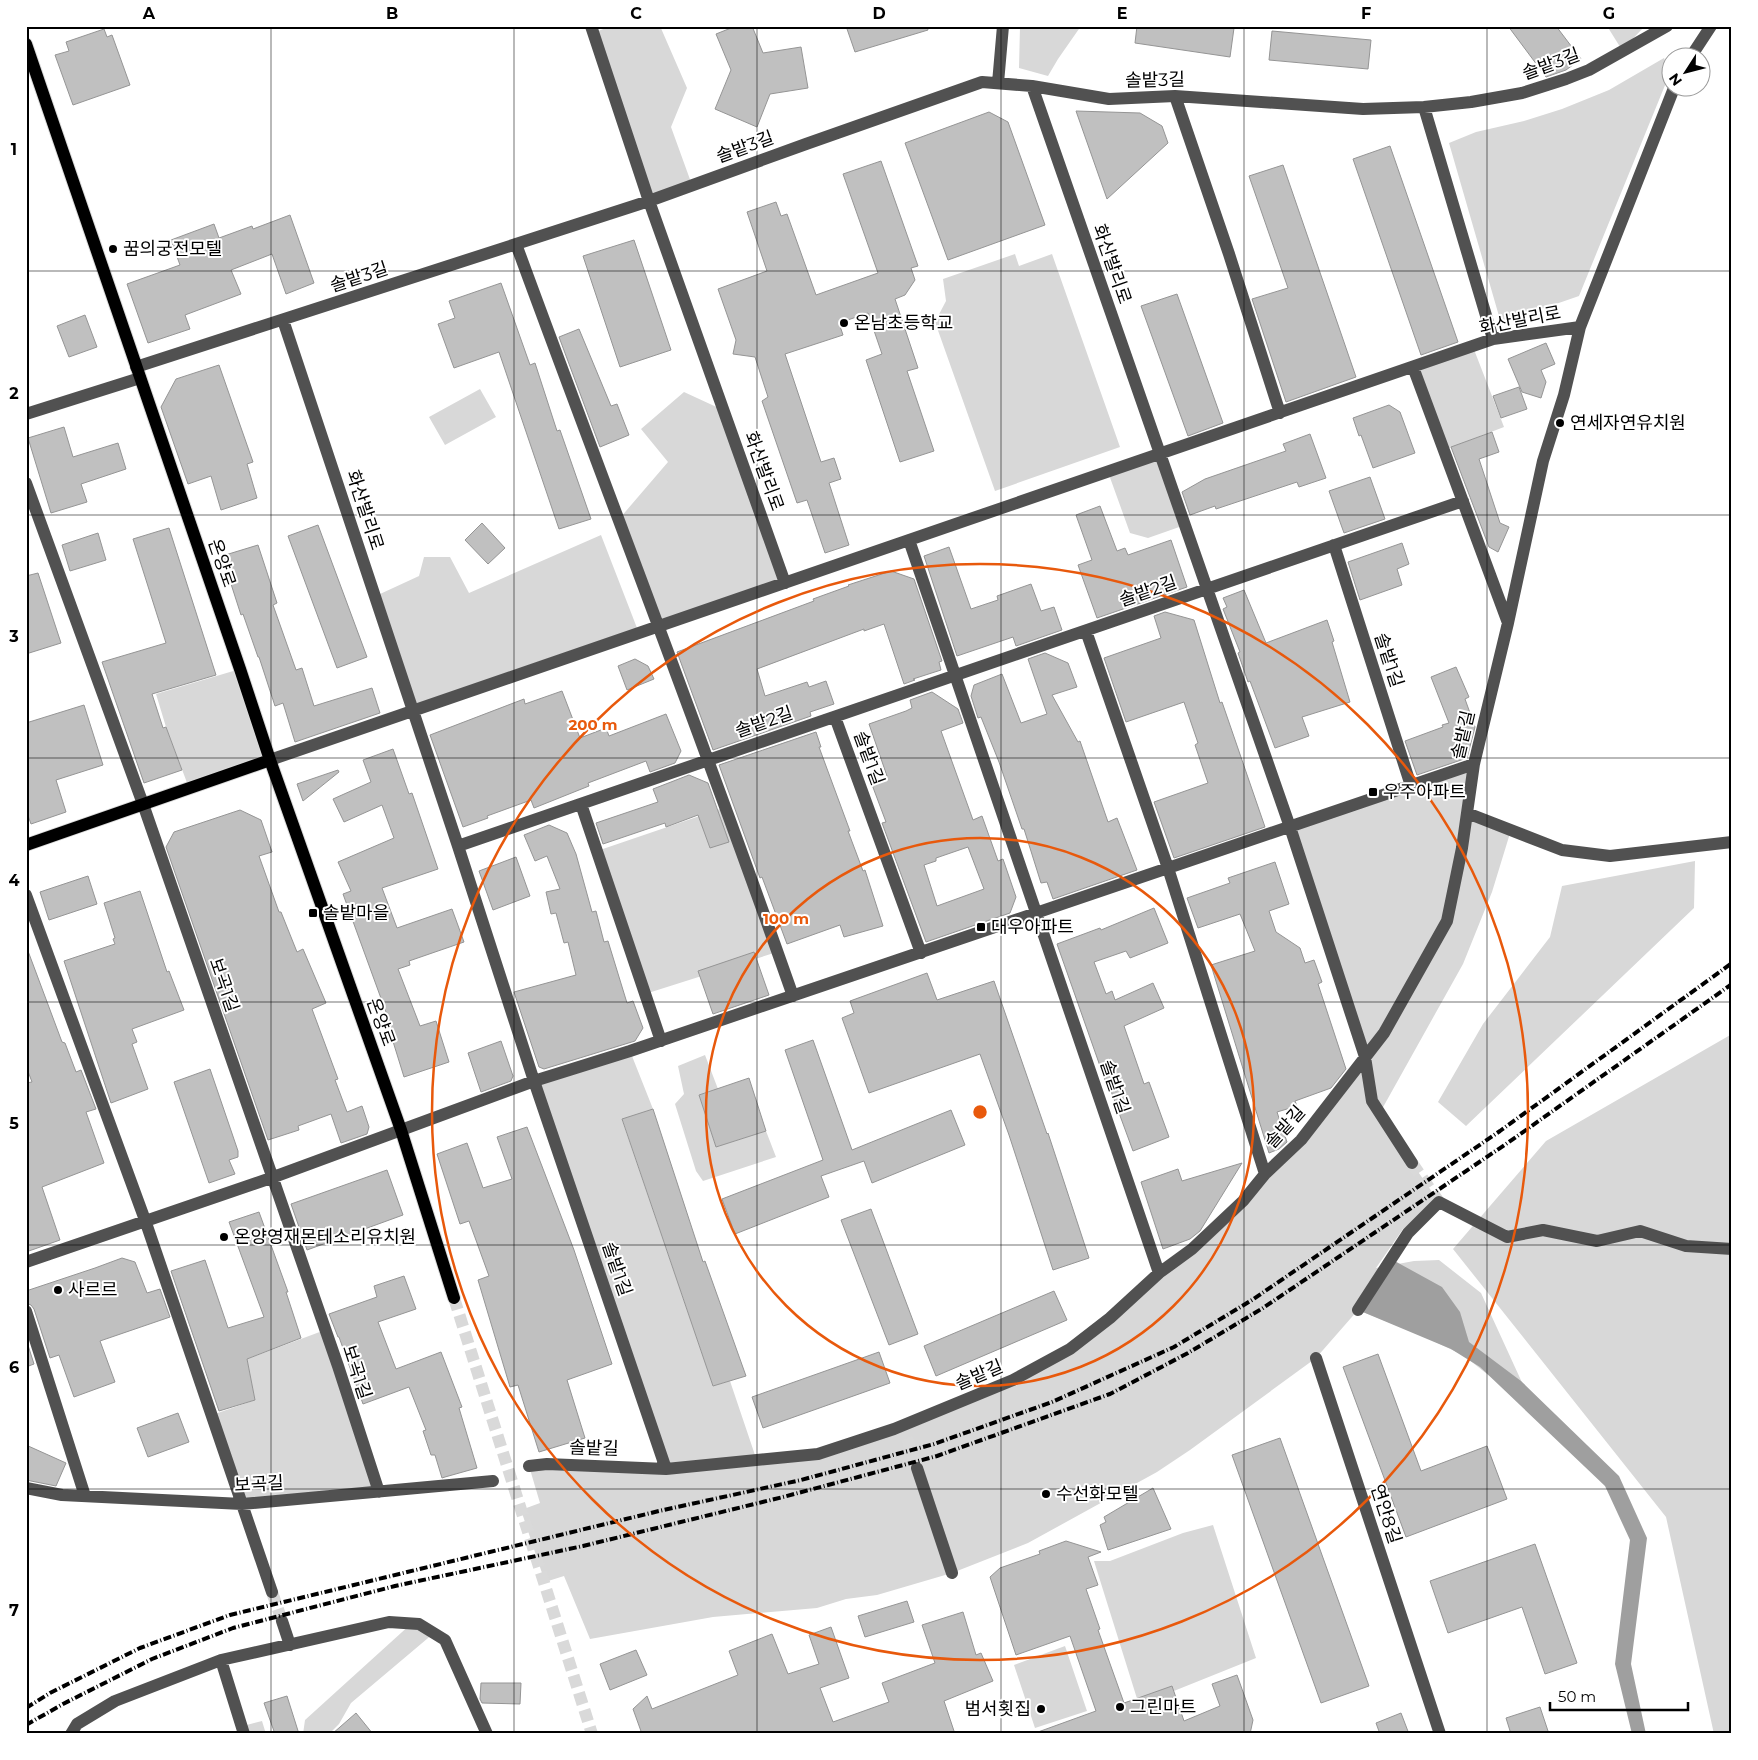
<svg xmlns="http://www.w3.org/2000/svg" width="1758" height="1760" font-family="Montserrat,'Noto Sans KR',sans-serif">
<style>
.green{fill:#d8d8d8}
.water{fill:#9f9f9f}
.building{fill:#c0c0c0;stroke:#959595;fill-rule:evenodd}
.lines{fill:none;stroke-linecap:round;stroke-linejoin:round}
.minor-tunnel{stroke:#d9d9d9;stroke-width:12;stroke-dasharray:12 6;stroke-linecap:butt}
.major-tunnel{stroke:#d9d9d9;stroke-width:12;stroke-dasharray:12 6;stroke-linecap:butt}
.major-casing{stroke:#dbdbdb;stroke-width:14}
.minor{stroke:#515151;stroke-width:12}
.major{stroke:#000;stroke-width:12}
.rail{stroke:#000;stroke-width:4;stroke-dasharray:8 2.5 1 2.5;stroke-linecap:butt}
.grid{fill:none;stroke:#000;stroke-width:1;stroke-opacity:0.55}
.ring{fill:none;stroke:#e8590c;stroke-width:2.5}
.poi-dot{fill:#000;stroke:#fff;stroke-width:2}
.labels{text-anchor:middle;stroke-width:4;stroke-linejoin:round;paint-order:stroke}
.street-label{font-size:18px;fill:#000;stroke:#fff}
.poi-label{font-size:18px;fill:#000;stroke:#fff;text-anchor:start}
.centre{fill:#e8590c;stroke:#fff;stroke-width:2.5}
.ring-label{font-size:15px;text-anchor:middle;font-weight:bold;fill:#e8590c;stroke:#fff;stroke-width:4;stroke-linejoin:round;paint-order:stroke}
.neatline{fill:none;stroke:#000;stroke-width:2}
.grid-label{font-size:16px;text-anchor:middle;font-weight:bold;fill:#000}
</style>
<rect width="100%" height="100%" fill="#fff"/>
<path class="green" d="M611,26H660L687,88L671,127L692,185L649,201L593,33Z
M1023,26H1081L1058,59L1048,76L1019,68L1020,27Z
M1607,26H1644V27L1622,50Z
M1664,58L1670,73L1579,296L1501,323L1449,143L1476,132L1524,121L1562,109L1609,90Z
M1015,254L1019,266L1052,254L1120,447L995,491L935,322L946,301L943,279Z
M1473,347L1504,427L1444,450L1413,367Z
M480,389L496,417L445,445L429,417Z
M684,392L723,410L785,583L660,623L620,518L668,462L641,429Z
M1160,454L1185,525L1148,538L1130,533L1108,472Z
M601,535L637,628L416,704L380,594L419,576L424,557H450L469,593Z
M240,669L270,760L189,788L166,727L156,694Z
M1474,764L1467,813L1511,830L1492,892L1463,964L1382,1109L1412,1163L1439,1202L1403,1229L1376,1268L1414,1261L1439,1260L1481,1293L1536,1413L1463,1355L1425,1337L1358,1310L1316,1358L1190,1450L1157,1472L1028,1543L952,1573L877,1595L846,1599L817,1608L713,1617L590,1639L564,1576L545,1582L521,1510L540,1503L529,1466L666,1468L534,1081L630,1051L653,1109L622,1120L713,1386L730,1381L757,1461L818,1454L903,1425L1070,1349L1243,1201L1365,1057L1290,827Z
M726,807L777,952L645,994L597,851Z
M1695,861L1694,908L1466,1126L1438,1102L1483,1024L1550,937L1562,886Z
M1732,1034V1734H1714L1666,1517L1453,1249L1546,1141Z
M705,1055L718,1089L699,1095L716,1147L766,1131L776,1157L703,1181L696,1171L675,1104L684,1094L678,1066Z
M325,1330L379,1492L242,1504L212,1415L255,1400L247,1359Z
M1213,1525L1256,1658L1139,1705L1094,1561H1110L1183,1533Z
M412,1623L434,1633L351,1703L339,1724L329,1734H303L305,1720Z
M1065,1646L1087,1711L1035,1728L1014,1665Z
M262,1721L266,1734H244L243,1726Z"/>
<path class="water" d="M1391,1259L1442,1287L1460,1312L1469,1342L1521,1381L1619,1476L1647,1538L1631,1664L1646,1734H1632L1615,1664L1630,1540L1605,1486L1480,1367L1451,1349L1358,1310Z"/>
<path class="building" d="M736,26H752L763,53L801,47L808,88L770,94L757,127L715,109L731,70L716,34Z
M846,26H927L928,30L855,52Z
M1137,26H1222L1234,28L1230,57L1135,43Z
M1508,26H1556L1581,59L1566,70L1546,77Z
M104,29L107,37L112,35L130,85L73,105L55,55L69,51L66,42Z
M1272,31L1371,40L1368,69L1269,60Z
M1076,111L1140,113L1162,126L1168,143L1107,199Z
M989,112L1008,122L1045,225L948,260L905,143Z
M1390,146L1458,342L1421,355L1353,159Z
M881,161L918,266L911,268L915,280L905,295L895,299L918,368L907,371L934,451L900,462L866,360L882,354L868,313L839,323L843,335L785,354L821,462L834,458L841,479L829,483L849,545L825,553L807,500L797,503L762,401L768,397L755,357L733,354L736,340L718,289L767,271L747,212L776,202L781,216L787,214L816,295L878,273L843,174Z
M1283,165L1356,377L1286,402L1252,299L1288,288L1249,176Z
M290,215L314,283L286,294L272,254L231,270L241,294L185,315L190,329L148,343L127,284L180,265L171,240L214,224L219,238L252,226L253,229Z
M634,240L671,350L620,367L583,256Z
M501,283L530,365L535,363L557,431L560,430L591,519L559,529L499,352L454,368L438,324L455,318L449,301Z
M1177,294L1223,423L1188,436L1141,306Z
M85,315L97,347L69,357L57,326Z
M579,329L611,406L617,404L629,435L600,447L559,337Z
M1546,343L1555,364L1541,370L1546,382L1541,398L1522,392L1508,359Z
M219,365L253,462L247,464L257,498L221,510L211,476L188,484L161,407L176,379Z
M1519,387L1527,409L1501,418L1493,396Z
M1389,405L1400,412L1415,453L1373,468L1361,435L1359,436L1353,418Z
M64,427L73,457L118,443L126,469L81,484L87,502L51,513L28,438Z
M1492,432L1499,452L1479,459L1500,523L1509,527L1498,552L1489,547L1451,447Z
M1310,434L1326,478L1299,487L1297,482L1216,509L1215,506L1190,515L1182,492L1205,479L1286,451L1283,444Z
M1370,477L1385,519L1344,533L1329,491Z
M1100,506L1117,551L1125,548L1128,555L1171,540L1187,587L1097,618L1078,565L1092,560L1076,515Z
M482,523L505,548L488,564L465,540Z
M318,525L367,657L337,668L288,536Z
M169,528L216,675L152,694L163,728L166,727L182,770L144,783L102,662L166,643L133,539Z
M98,533L106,560L70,571L62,545Z
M1402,543L1409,564L1397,569L1402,585L1360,600L1348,562Z
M258,545L277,603L273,605L296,670L302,668L314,706L372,688L380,713L295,742L283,703L275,706L259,657H258L243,614L241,615L222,556Z
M949,547L971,609L998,600L997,596L1031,584L1041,611L1054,607L1062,630L1016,646L1013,637L957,656L924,556Z
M891,571L914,579L942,661L939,662L941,670L913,679L915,680L904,684L884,624L864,631V629L757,669L765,696L807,682L809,687L826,681L834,704L810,712L811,716L713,750L677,652L814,601L813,599L849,586L848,585Z
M38,573L61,643L26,654V576Z
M1244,590L1266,643L1327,620L1334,641L1332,642L1350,702L1302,717L1309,736L1275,748L1250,681L1248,682L1238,653L1240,652L1223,609L1227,607L1223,598Z
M1165,612L1194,620L1220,703L1222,702L1265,827L1174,858L1154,802L1208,783L1195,745L1198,743L1184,702L1126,722L1104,658L1161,638L1154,616Z
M1045,653L1068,663L1077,687L1052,695L1078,742L1080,741L1108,822L1117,818L1137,870L1053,899L1047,882L1041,883L1024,829H1022L999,762L981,717L978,718L971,696L974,685L1002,674L1021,723L1047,714L1028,659Z
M635,659L648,666L654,679L627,690L618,666Z
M1456,667L1469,697L1465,699L1475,727L1467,758L1417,775L1405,741L1443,727L1442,725L1449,723L1431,677Z
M562,691L580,738L606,728L609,736L666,714L681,751L675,763L650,772L646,761L588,783L589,786L534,808L531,800L487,816L488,818L463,827L430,735L524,699L525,704Z
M932,692L958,709L963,723L941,731L973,820L982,816L998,861L1003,859L1016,897L1010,913L926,942L882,823L886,822L871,782L887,776L869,724L906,711L912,708L910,700ZM968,847L984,889L937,906L924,865L936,861V858Z
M84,705L103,765L56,780L66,812L31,824L26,810V723Z
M816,732L821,747H819L850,831H848L863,871L865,870L883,926L844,937L840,925L787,944L762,877L760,878L719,765Z
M393,749L409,794L412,793L438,869L382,888L397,928L452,909L464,942L409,961L410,965L398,969L420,1026L436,1021L449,1062L404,1077L391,1035L394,1034L343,894L351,891L338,862L394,838L382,805L344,822L333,799L371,782L363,760Z
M338,770L339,772L303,801L297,784Z
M689,775L708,783L729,842L710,848L698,815L666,827L665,823L603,844L596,823L658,802L653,789Z
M240,810L261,820L272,852L259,856L279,912H281L297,952L303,949L326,1003L312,1009L338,1079L335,1080L347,1112L362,1106L369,1127L367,1134L341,1143L331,1114L298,1126L299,1130L268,1140L166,847L174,832Z
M549,825L567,833L576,854L592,912L596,911L604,942L608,941L627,1003L633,1001L643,1028L635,1041L544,1069L539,1067L514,992L576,975L568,942L564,943L556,913L551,914L546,892L560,889L547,856L535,861L524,835Z
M516,857L530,896L493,910L479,871Z
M1275,862L1289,904L1269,911L1276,932L1300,948L1305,963L1314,960L1322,982L1318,984L1346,1069L1331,1088L1295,1101L1297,1106L1277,1112L1287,1142L1279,1149L1269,1153L1211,965L1255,951L1240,914L1198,928L1187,898L1230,883L1228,878Z
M88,876L97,904L49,920L40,892Z
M140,891L167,972L169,971L184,1010L132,1029L137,1042L132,1044L148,1089L111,1103L64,961L115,944L113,939L115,938L104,903Z
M1154,908L1168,943L1130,958L1126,951L1094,962L1106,994L1112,991L1115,1000L1153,983L1164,1008L1124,1026L1144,1084L1149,1082L1169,1137L1133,1151L1108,1083H1106L1057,944L1100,928L1101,930Z
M26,951H28L62,1042L65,1043L76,1072L81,1070L96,1109L86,1112L104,1163L42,1187L60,1240L26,1252V1083L32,1082L26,1066Z
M754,952L769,995L713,1014L698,971Z
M927,973L937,1000L994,981L1047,1134L1048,1133L1089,1258L1053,1270L1009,1135L980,1054L869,1093L842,1018L854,1013L850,1001Z
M813,1040L852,1150L951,1110L965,1145L872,1183L864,1161L821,1176L829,1197L735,1234L722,1199L823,1160L785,1050Z
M501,1041L513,1076L511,1081L481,1092L468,1053Z
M210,1069L238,1151V1157L229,1160L235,1174L209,1183L174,1082Z
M749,1078L766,1131L716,1147L699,1095Z
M653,1109L703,1262L705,1261L746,1376L713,1386L622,1119Z
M527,1127L574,1250L612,1364L567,1380L585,1438L539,1452L518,1385L510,1387L478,1280L489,1276L469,1221L460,1224L437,1154L467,1143L483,1188L512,1179L497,1137Z
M1242,1163L1200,1231L1190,1239L1163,1249L1141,1182L1178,1169L1182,1181Z
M387,1170L403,1215L307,1250L291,1204Z
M871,1209L918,1334L889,1345L841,1220Z
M259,1212L288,1292H286L301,1338L247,1359L255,1400L219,1411L171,1271L205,1260L228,1328L264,1317L229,1222Z
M122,1258L135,1262L147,1293L160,1289L170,1317L100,1341L115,1382L74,1397L59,1355L50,1358L34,1309L31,1305L26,1303V1291L95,1268Z
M404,1276L416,1309L378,1322L396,1369L441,1352L462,1407L459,1408L477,1468L445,1477L442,1478L435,1455H431L423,1431L426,1430L409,1387L363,1404L339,1337H338L329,1314L377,1297L374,1286Z
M1054,1291L1067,1320L936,1376L924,1346Z
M26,1339L34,1364L26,1367Z
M879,1352L890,1383L763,1428L752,1397Z
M1378,1354L1421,1471L1487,1446L1507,1499L1406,1537L1343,1367Z
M178,1413L189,1442L148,1457L137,1428Z
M1280,1438L1369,1686L1321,1703L1232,1455Z
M26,1445L66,1463L56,1486L26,1480Z
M1153,1488L1171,1529L1108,1550L1100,1525L1106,1522L1104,1517Z
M1066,1541L1101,1552L1088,1557L1098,1585L1086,1589L1100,1629L1098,1630L1124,1703L1172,1686L1184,1721L1220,1706L1212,1684L1237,1675L1253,1720L1250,1734H1039L1038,1732L1096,1711L1070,1636L1016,1655L990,1577L1000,1568L1040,1554L1039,1551Z
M1535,1544L1577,1663L1545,1674L1522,1607L1448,1633L1430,1581Z
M907,1601L914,1622L865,1637L858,1616Z
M963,1612L976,1655L981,1653L993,1681L944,1701L955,1734H642L633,1709L647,1696L652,1709L738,1675L729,1651L772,1634L788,1674L819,1664L809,1635L831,1627L849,1678L820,1688L833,1722L889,1702L882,1683L935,1663L922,1625Z
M636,1650L647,1675L610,1690L600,1664Z
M481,1683H521L520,1704L482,1703L480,1699Z
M287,1696L299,1734H275L264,1703Z
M1540,1707L1549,1734H1511L1506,1718Z
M356,1713L373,1734H332Z
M1401,1713L1409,1734H1380L1376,1723Z"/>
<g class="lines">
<path class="minor-tunnel" d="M1412,1163L1439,1202
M907,1438L917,1468
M272,1592L282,1621"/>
<path class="major-tunnel" d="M454,1298L592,1734"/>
<defs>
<path id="major" d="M26,44L240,669L270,760L401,1130L454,1298
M26,845L270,760"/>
</defs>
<use href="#major" class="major-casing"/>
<path class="minor" d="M591,26L649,201L785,583
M1690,58L1711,26
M998,83L1003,26
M1032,86L1290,827L1365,1057L1372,1101L1412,1163
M1175,96L1229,254L1280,413
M1424,107L1493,339
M516,244C608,495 705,744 793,996
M283,320L458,846L534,1081L666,1469
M136,367L649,201L806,144L982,82L1032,86L1109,99L1175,96L1363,109L1424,107L1471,102L1522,93L1566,79L1589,70L1667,26
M1413,367L1508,623
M26,414L140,378
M26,483L143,804L338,1366L379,1492
M909,540L1159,1273
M1334,545L1411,786
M1086,631L1168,868L1265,1174
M835,717L921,953
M270,760L1493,339L1580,327
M581,804L661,1041
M1467,813L1562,850L1610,856L1732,842
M458,846L1463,501
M26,895L145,1220L272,1592
M26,1262L271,1178L534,1081L630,1051L1474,764
M1358,1310L1408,1233L1439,1202L1507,1237L1543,1230L1597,1241L1640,1231L1686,1246L1732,1249
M26,1311L85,1496
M1316,1358L1440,1734
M529,1466L547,1464L666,1469L818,1454L894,1429L1013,1380L1070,1349L1110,1318L1159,1273L1192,1249L1243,1201L1265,1174L1301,1140L1384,1033L1447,921L1462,848L1474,764L1508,623L1543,461L1564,395L1580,327L1674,88
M917,1468L952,1573
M26,1488L62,1495L242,1504L493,1481
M282,1621L290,1645
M221,1660L244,1734
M71,1734L77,1724L115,1701L221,1660L389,1622L419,1624L445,1640L487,1734"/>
<use href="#major" class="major"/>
<path class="rail" d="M26,1708L50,1693L140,1648L230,1615L659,1511L801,1480L934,1444L1052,1402L1174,1347L1252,1300L1500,1131L1732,963
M26,1725L63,1704L152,1659L233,1628L395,1586L583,1546L783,1497L937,1456L1110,1394L1188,1353L1263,1308L1509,1142L1732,984"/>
</g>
<path class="grid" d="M271,26V1734M514,26V1734M757,26V1734M1001,26V1734M1244,26V1734M1487,26V1734M26,271H1732M26,515H1732M26,758H1732M26,1002H1732M26,1245H1732M26,1489H1732"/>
<g class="ring">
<circle cx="980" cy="1112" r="274"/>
<circle cx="980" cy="1112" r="548"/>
</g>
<g class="poi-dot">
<circle cx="113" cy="249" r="5"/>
<circle cx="844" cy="323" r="5"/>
<circle cx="1560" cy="423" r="5"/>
<rect x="1368" y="787" width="10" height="10" rx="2.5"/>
<rect x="308" y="908" width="10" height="10" rx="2.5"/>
<rect x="976" y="922" width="10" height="10" rx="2.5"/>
<circle cx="224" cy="1237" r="5"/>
<circle cx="58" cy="1290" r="5"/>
<circle cx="1046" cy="1494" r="5"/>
<circle cx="1120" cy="1707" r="5"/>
<circle cx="1041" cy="1709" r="5"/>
</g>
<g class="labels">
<g class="street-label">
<text transform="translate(1551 64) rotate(-20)" y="6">솔밭3길</text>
<text transform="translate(1155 80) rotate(-1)" y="6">솔밭3길</text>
<text transform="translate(745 147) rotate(-20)" y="6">솔밭3길</text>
<text transform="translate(1112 264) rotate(71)" y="6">화산발리로</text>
<text transform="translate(359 277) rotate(-18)" y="6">솔밭3길</text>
<text transform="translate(1520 320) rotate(-11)" y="6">화산발리로</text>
<text transform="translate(764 471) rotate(70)" y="6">화산발리로</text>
<text transform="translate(365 510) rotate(72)" y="6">화산발리로</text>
<text transform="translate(222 563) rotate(71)" y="6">온양로</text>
<text transform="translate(1148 591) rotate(-19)" y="6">솔밭2길</text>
<text transform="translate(1389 660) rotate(72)" y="6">솔밭1길</text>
<text transform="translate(764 722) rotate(-19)" y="6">솔밭2길</text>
<text transform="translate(1463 735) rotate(-77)" y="6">솔밭길</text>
<text transform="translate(869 758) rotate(70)" y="6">솔밭1길</text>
<text transform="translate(224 985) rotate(71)" y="6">보곡1길</text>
<text transform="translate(381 1022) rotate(70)" y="6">온양로</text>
<text transform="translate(1115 1087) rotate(71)" y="6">솔밭1길</text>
<text transform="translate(1285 1127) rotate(-48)" y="6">솔밭길</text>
<text transform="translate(617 1269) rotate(71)" y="6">솔밭1길</text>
<text transform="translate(357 1372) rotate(72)" y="6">보곡1길</text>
<text transform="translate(979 1375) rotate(-23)" y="6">솔밭길</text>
<text transform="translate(594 1448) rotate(2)" y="6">솔밭길</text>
<text transform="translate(259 1484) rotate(-3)" y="6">보곡길</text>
<text transform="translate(1386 1514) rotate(72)" y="6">연안8길</text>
</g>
<g class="poi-label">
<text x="123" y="255">꿈의궁전모텔</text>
<text x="854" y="329">온남초등학교</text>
<text x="1570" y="429">연세자연유치원</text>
<text x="1383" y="798">우주아파트</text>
<text x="323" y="919">솔밭마을</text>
<text x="991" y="933">대우아파트</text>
<text x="234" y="1243">온양영재몬테소리유치원</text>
<text x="68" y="1296">사르르</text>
<text x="1056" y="1500">수선화모텔</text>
<text x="1130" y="1713">그린마트</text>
<text x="1031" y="1715" text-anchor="end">범서횟집</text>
</g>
</g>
<circle cx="980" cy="1112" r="8" class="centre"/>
<g class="ring-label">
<text x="593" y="730">200 m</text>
<text x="786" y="924">100 m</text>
</g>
<rect width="1758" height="1760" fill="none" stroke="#ffffff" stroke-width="55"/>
<g transform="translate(1686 72) rotate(234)"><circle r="24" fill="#ffffff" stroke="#999999"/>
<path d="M0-4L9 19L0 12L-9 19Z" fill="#000000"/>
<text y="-8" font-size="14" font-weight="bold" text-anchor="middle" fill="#000000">N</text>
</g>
<path d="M1550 1702v8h138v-8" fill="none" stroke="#000000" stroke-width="2.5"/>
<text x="1558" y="1702" font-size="15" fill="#000000" stroke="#ffffff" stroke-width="4" paint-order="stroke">50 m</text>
<rect x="28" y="28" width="1702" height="1704" class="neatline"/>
<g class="grid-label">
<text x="149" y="19">A</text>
<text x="392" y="19">B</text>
<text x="636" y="19">C</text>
<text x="879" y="19">D</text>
<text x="1122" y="19">E</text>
<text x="1366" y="19">F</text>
<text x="1609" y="19">G</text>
<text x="14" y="155">1</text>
<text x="14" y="399">2</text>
<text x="14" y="642">3</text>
<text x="14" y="886">4</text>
<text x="14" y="1129">5</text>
<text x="14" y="1373">6</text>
<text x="14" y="1616">7</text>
</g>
</svg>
